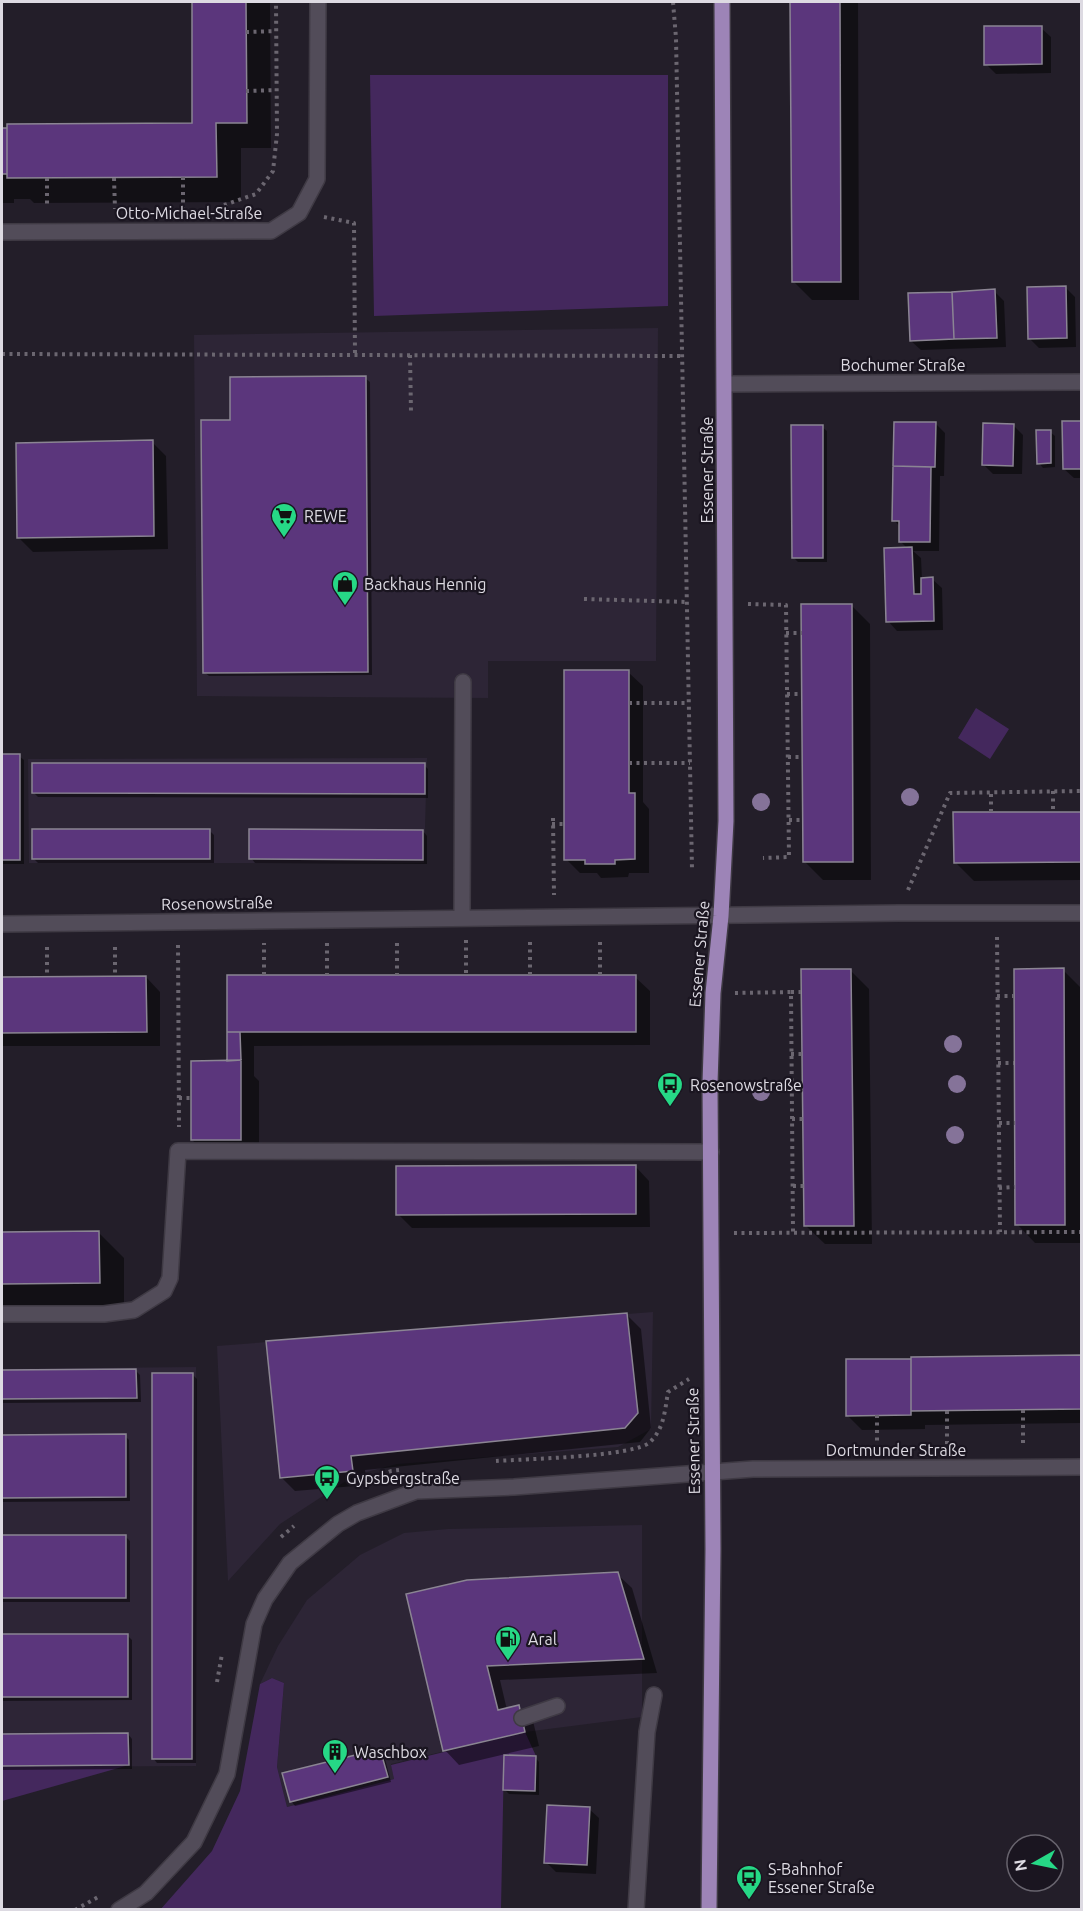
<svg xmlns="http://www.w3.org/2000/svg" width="1083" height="1911" font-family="Ubuntu,sans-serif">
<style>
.built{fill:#2d2536}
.green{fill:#44285d}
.shadow{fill:#0007}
.building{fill:#5b367c;stroke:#8b8593;stroke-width:1.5}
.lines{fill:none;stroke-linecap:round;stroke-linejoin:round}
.minor-casing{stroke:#3f3a44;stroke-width:18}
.major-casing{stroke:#3f3a44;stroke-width:18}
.path{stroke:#6b6670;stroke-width:4;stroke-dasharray:3 4.5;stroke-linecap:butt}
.minor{stroke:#524c59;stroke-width:15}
.major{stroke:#9d84b7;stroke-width:15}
.tree{fill:#857399}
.labels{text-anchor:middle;stroke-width:4.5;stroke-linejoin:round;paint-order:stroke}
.street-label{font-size:16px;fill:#dddae2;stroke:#1a1520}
.poi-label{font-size:16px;fill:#dddae2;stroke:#1a1520;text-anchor:start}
</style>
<rect width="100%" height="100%" fill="#231e29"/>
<path class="built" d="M658,328L656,661H488V698L197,696L194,335Z
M427,758L424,863H29L28,759Z
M653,1312L651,1429L618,1447L397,1464L355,1475L280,1524L228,1581L217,1346Z
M196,1367V1766L2,1767V1369Z
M642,1525V1717L525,1732L391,1764L394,1779L287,1807L277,1767L284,1683L272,1678L260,1684L278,1646L307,1600L360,1555L404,1533L448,1529Z"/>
<path class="green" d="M370,75H668V306L374,316Z
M976,708L1009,729L990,759L958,738Z
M272,1678L284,1683L277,1767L287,1807L394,1779L391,1765L525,1732L536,1756H504L501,1909L160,1910L212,1851L240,1791L260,1684Z
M2,1765H129L2,1801Z"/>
<path class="shadow" d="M194,2H270L271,148H241V202L34,203L30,199H14V203H2V129L193,125Z
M792,2H858L859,300H812L793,281Z
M1041,28L1051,37V73L996,74L986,64Z
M1066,288L1075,297L1076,347L1039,348L1029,338Z
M994,291L1004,301L1006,347L921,350L911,341Z
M365,378L370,382L372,675L209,676L204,672Z
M1082,422V478H1074L1064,469Z
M895,423L936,424L945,433L944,476H940L939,551H913L921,558L922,579H932L942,588L943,630L897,631L888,621L908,549L900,541V527L894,520Z
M1014,426L1023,435L1022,474H993L983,464Z
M822,427L827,431V562H798L793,557Z
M1050,432L1055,436V467L1043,468L1039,463Z
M152,442L166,456L168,549L33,552L19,538Z
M852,606L870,624L871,880H823L804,861Z
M628,672L643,686V802L649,809V873H629L628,877L601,878L597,873H580L566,859Z
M2,756H19L24,760V864H2Z
M424,765L428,769V798L38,797L34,793Z
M1082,813V880L974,881L955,862Z
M209,830L214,835V863H38L34,859Z
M423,831L427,836V864L255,863L251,858Z
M850,970L869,989L872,1244H825L806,1226Z
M1063,970L1081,988L1082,1243H1035L1017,1224Z
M146,977L160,992V1046H2V978Z
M229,977H635L650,991V1045L254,1046V1076L259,1081V1158H211L192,1140L229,1062Z
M635,1166L649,1181L650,1227L412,1228L398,1214Z
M99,1233L124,1258V1308L2,1309V1234Z
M627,1315L641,1329L651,1428L640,1442L365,1470L367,1485L295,1491L281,1477Z
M1082,1357V1423L925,1425V1429L862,1430L847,1415Z
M2,1371H136L140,1375L141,1402L2,1403Z
M192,1374L197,1379L196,1763H157L153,1758Z
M2,1436H125L129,1440L130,1501L2,1502Z
M125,1536L130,1541V1602H2V1537Z
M617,1574L632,1588L657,1673L500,1680L507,1710L519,1707L533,1721L539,1746L459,1765L445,1750L408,1596Z
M127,1635L132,1640V1700L2,1701V1636Z
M128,1734L132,1739V1769L2,1770V1735Z
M379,1750L384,1755L391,1782L295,1806L291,1801Z
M535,1757L539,1762V1795L509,1794L505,1790Z
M589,1809L599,1818L596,1874L556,1872L546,1862Z"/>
<path class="building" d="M192,2H246L247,123H216L217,177L7,178V124L192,123Z
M790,2H840L841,282H792Z
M984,26H1042V64L984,65Z
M2,128H7V174H2Z
M1066,286L1067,338L1028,339L1027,287Z
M995,289L997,338L954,339L952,292Z
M952,292L954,339L910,341L908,293Z
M366,376L368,672L203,673L201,420H230V377Z
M1062,421H1082V469H1063Z
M894,422H936L935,467L893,466Z
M983,423L1014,424L1013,466L982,465Z
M791,425H823V558H792Z
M1036,430H1051V463L1037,464Z
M153,440L154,536L17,538L16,443Z
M893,466L931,467L930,542H899V521H892Z
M912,547L914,594H921V578L933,577L934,621L886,622L884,548Z
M801,604H852L853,862H803Z
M564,670H629V793H635V859L615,860V864H585V860H564Z
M2,754H20V860H2Z
M32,763H425V794L32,793Z
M953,812H1082V862L954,863Z
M32,829H210V859H32Z
M249,829L423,830V860L249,859Z
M1064,968L1065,1225H1015L1014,969Z
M801,969H851L854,1226H804Z
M227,975H636V1032H227Z
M146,976L147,1032L2,1033V977Z
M227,1032H240L241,1060L227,1061Z
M241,1060V1140H191V1061Z
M636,1165V1214L396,1215V1166Z
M99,1231L100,1283L2,1284V1232Z
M627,1313L638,1413L625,1428L351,1456L353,1471L280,1478L266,1341Z
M1082,1355V1409L911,1411V1357Z
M846,1359H911V1415L846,1416Z
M136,1369L137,1398L2,1399V1370Z
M152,1373H193L192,1759H152Z
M126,1434V1497L2,1498V1435Z
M2,1535H126V1598H2Z
M618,1572L644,1659L487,1666L498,1710L519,1705L525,1732L443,1751L406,1594L467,1580Z
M2,1634H128V1697H2Z
M128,1733L129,1765L2,1766V1734Z
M380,1749L388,1777L290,1802L282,1773Z
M504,1755L536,1756L535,1791L503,1790Z
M547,1805L590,1807L587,1865L544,1863Z"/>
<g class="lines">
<defs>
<path id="minor" d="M2,232L271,231L299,213L317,179L318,2
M725,384L1082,382
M462,918L463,682
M2,924L899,913H1082
M2,1314H104L134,1310L164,1291L170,1278L178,1151L711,1152
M522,1718L557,1706
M119,1910L146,1893L194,1842L227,1774L254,1624L265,1599L290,1563L338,1524L357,1513L416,1491L514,1487L753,1469L1082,1467
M636,1910L647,1732L654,1695"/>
<path id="major" d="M709,1910L713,1549L710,1083L713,993L721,916L726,821L722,2"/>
</defs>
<use href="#minor" class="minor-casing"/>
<use href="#major" class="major-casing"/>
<path class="path" d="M673,2L676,38L692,869
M246,32L276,31
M246,91L276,90
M183,177V208
M47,178V208
M114,178L115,209
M224,205L256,194L273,171L277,134L276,2
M324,217L354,223L355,355
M2,354L683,356
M410,355L411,412
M584,599L687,602
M748,604L786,605L789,857L763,858
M786,633H802
M787,694H802
M629,703H689
M788,757H802
M629,763H690
M1053,791V812
M991,812V792
M553,818L554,895
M789,820H802
M552,824H564
M908,890L950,793L1082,791
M997,937L1000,1232
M466,940V975
M327,943V975
M397,943V975
M178,945L179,1127
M47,947V976
M115,947V976
M264,975V943
M530,975V940
M600,975V940
M791,992H801
M735,993L791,992L793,1232
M997,996H1014
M791,1054H802
M998,1063H1014
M179,1098H191
M792,1119H803
M999,1123H1015
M793,1186H804
M999,1188L1015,1187
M734,1233L1082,1232
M1023,1410V1445
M947,1411V1446
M877,1415V1445
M496,1461C522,1459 635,1457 650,1442C664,1429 665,1410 668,1392L689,1379
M361,1483L391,1471L399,1470
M281,1537L294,1526
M217,1682L222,1654
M75,1910L98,1897"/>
<use href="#minor" class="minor"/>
<use href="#major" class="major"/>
</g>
<g class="tree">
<circle cx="910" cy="797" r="9"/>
<circle cx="761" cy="802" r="9"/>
<circle cx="953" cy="1044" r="9"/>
<circle cx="957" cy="1084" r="9"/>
<circle cx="761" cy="1092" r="9"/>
<circle cx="955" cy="1135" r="9"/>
</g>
<defs>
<symbol id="supermarket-pin" viewBox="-11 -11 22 30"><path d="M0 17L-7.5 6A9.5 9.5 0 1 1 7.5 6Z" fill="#26d886" stroke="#1a1520"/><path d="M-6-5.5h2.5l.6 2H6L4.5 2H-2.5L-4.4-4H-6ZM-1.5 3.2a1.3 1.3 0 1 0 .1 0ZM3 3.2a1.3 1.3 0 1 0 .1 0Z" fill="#111"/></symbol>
<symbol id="shop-pin" viewBox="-11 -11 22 30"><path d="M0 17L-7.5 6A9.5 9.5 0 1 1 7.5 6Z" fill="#26d886" stroke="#1a1520"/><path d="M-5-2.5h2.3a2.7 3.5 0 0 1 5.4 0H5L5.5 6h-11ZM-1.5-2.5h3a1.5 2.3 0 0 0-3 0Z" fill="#111"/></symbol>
<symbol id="bus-pin" viewBox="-11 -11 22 30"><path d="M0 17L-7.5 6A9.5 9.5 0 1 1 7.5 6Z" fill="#26d886" stroke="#1a1520"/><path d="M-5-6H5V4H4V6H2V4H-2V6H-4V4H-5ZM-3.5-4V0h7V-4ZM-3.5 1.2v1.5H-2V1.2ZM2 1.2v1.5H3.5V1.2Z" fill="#111"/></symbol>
<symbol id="fuel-pin" viewBox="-11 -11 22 30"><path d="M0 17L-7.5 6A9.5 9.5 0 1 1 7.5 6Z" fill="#26d886" stroke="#1a1520"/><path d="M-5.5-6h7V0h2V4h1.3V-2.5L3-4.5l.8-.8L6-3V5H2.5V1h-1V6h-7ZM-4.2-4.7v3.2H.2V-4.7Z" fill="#111"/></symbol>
<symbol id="building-pin" viewBox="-11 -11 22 30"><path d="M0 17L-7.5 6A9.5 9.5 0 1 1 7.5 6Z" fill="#26d886" stroke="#1a1520"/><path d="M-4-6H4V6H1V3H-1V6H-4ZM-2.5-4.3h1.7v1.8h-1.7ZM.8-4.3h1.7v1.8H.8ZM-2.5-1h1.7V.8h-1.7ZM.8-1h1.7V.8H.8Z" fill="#111"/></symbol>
</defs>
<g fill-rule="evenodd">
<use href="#supermarket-pin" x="269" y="501" width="30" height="40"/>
<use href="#shop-pin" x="330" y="569" width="30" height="40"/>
<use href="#bus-pin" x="655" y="1070" width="30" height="40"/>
<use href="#bus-pin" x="312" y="1463" width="30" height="40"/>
<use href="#fuel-pin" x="493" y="1624" width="30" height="40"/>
<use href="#building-pin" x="320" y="1737" width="30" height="40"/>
<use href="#bus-pin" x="734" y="1863" width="30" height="40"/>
</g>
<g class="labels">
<g class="street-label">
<text x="189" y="219">Otto-Michael-Straße</text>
<text x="903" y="371">Bochumer Straße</text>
<text transform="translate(707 470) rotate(-90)" y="6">Essener Straße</text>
<text transform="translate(217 903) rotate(-1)" y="6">Rosenowstraße</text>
<text transform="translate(699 954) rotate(-85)" y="6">Essener Straße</text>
<text transform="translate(693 1441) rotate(-91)" y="6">Essener Straße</text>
<text x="896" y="1456">Dortmunder Straße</text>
</g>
<g class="poi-label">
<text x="304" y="522">REWE</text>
<text x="364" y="590">Backhaus Hennig</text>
<text x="690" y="1091">Rosenowstraße</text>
<text x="346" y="1484">Gypsbergstraße</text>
<text x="528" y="1645">Aral</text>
<text x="354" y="1758">Waschbox</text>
<text x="768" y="1875">S-Bahnhof<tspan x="768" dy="18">Essener Straße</tspan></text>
</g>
</g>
<rect width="1083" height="1911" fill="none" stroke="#dddae2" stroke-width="6"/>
<g transform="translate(1035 1863) rotate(261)"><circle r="28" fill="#1a1520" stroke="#68646e" stroke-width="1.5"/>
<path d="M0-4.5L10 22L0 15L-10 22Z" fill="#26d886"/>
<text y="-9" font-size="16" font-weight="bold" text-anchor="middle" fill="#dddae2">N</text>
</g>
</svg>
